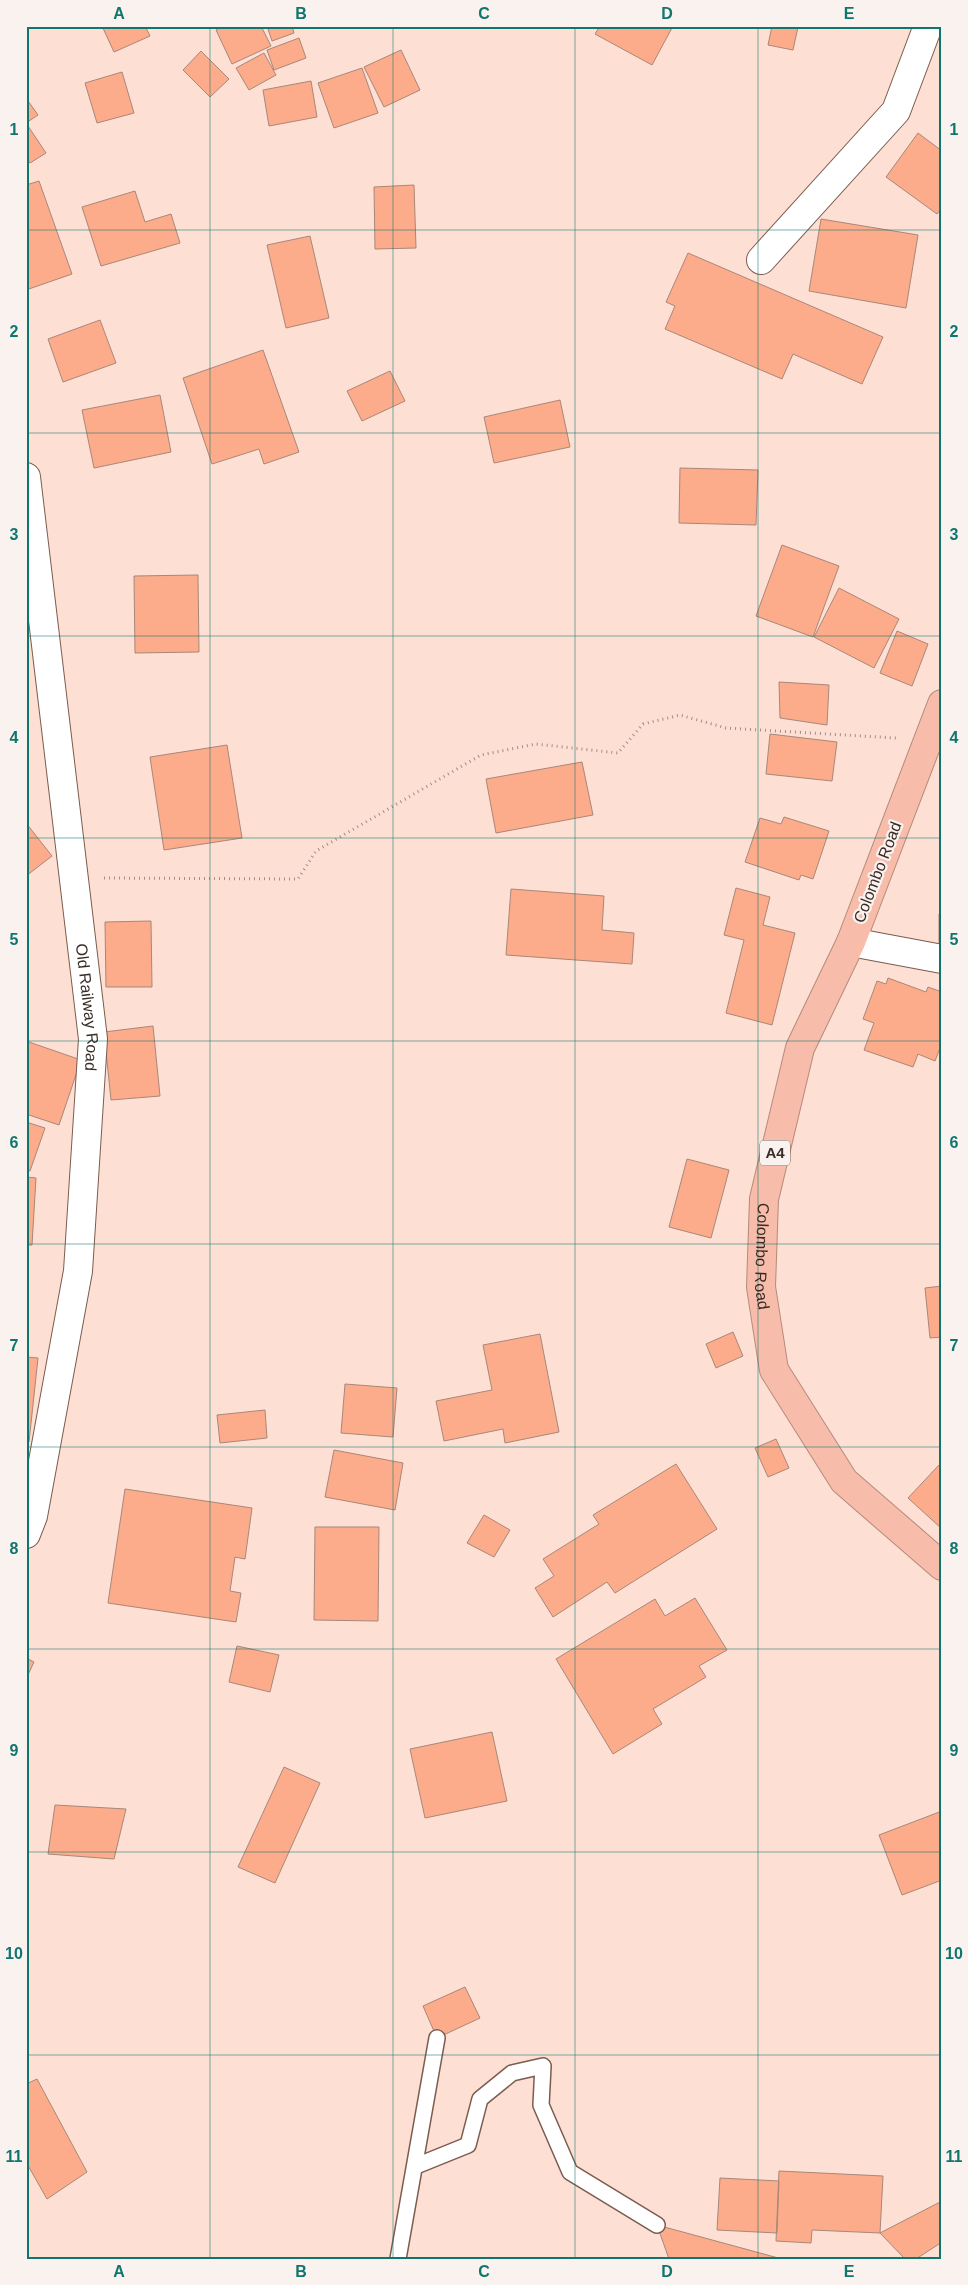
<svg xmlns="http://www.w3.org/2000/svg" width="968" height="2285" font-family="Arial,sans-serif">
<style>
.building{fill:#fcac8a;stroke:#a9877a}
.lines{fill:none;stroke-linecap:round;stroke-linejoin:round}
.lane-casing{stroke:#7b5c4f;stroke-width:18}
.street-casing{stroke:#7b5c4f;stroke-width:30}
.highway-casing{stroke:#b58a7c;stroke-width:30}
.path{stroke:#a58e85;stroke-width:3;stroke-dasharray:1 4;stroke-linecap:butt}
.lane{stroke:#fff;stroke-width:15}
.street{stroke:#fff;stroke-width:28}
.highway{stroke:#f8bcaa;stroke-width:28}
.grid{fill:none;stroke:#0f766e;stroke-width:1;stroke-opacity:0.55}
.labels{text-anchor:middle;stroke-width:4.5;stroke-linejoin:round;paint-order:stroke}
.shield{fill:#f9f2ef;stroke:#736762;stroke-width:1}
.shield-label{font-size:15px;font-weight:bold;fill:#392c26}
.street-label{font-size:16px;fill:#392c26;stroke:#f9f2ef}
.neatline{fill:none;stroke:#0f766e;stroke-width:2}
.grid-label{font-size:16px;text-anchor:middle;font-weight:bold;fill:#0f766e}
</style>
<rect width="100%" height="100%" fill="#fddfd3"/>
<path class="building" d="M102,26H145L150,36L114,52Z
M223,26H261L271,46L232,64L216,30Z
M267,26H292L294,33L272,41Z
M600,26H673L652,65L595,34Z
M772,26L798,27L793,50L768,45Z
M299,38L306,58L274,70L267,50Z
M401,50L420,90L384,107L364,67Z
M201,51L229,79L210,97L183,70Z
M264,53L276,75L249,90L236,68Z
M362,68L378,113L334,128L318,83Z
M122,72L134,113L97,123L85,83Z
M311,81L317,117L269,126L263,90Z
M26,98L38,115L26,123Z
M26,123L46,153L30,163L26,158Z
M918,133L942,151V208L937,214L886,177Z
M39,181L72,274L26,290V185Z
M414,185L416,248L375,249L374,187Z
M135,191L145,222L171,214L180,243L101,266L82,207Z
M821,219L918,235L906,308L809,291Z
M310,236L329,318L286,328L267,245Z
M688,253L883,337L862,384L793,354L782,379L665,329L675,306L666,302Z
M100,320L116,363L63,382L48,339Z
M263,350L299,452L264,464L259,449L212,464L183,378Z
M390,371L405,401L362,421L347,391Z
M160,395L171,452L94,468L82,410Z
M560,400L570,447L494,463L484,417Z
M680,468L758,470L756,525L679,523Z
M782,545L839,566L813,637L756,616Z
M198,575L199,652L135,653L134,576Z
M839,588L899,619L874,668L814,637Z
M897,631L928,644L912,686L880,673Z
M779,682L829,685L827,725L780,718Z
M770,734L837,742L832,781L766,774Z
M227,745L242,838L164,850L150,757Z
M582,762L593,815L496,833L486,779Z
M784,817L829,831L813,879L801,875L799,880L745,862L760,818L781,824Z
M26,823L52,856L26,876Z
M736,888L770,897L763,925L795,933L772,1025L726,1013L744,940L724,935Z
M511,889L604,896L602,930L634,933L632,964L506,955Z
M939,914L942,915V952H939Z
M151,921L152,987H106L105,922Z
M888,978L926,992L928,987L942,992V1043L935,1061L918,1054L913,1067L864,1050L874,1023L863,1019L877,981L886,984Z
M153,1026L160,1096L111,1100L104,1032Z
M26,1041L81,1060L59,1125L26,1114Z
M26,1122L45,1128L30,1171L26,1170Z
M687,1159L729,1170L711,1238L669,1227Z
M26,1177L36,1178L32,1245H26Z
M942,1286V1337L930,1338L925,1288Z
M733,1332L743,1356L716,1368L706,1344Z
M540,1334L559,1432L505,1443L503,1429L444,1441L436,1401L492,1390L483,1345Z
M26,1357L38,1358L29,1442L26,1441Z
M345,1384L397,1388L393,1437L341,1433Z
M265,1410L267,1438L220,1443L217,1415Z
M776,1439L789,1468L768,1477L755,1448Z
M334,1450L403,1463L395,1510L325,1497Z
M676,1464L717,1529L615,1593L607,1582L553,1617L535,1588L554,1576L543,1559L599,1524L593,1515Z
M939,1465L942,1467V1529L908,1498Z
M125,1489L252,1508L245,1559L235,1557L230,1591L241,1593L236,1622L108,1603Z
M484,1515L510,1530L494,1557L467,1543Z
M315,1527H379L378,1621L314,1620Z
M695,1598L727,1650L699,1666L706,1677L653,1709L662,1724L613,1754L556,1659L655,1599L665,1616Z
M237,1646L279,1655L270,1692L229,1682Z
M26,1658L34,1662L26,1679Z
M492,1732L507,1801L425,1818L410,1749Z
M284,1767L320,1783L275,1883L238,1867Z
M55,1805L126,1809L114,1859L48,1854Z
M942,1811V1880L902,1895L879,1835Z
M465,1987L480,2018L437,2038L423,2006Z
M37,2079L87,2172L47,2199L26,2162V2084Z
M779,2171L883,2176L880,2233L812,2230L811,2243L776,2241Z
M720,2178L779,2181L777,2233L717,2230Z
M942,2201V2242L916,2259H905L880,2233Z
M657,2225L782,2259H669Z"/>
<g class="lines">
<defs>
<path id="lane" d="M416,2166L468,2145L480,2099L512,2073L543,2066L541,2105L570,2172L657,2225
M398,2259L437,2038"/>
<g id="street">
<path d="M761,260L896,111L928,26"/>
<path id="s1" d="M26,477L93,1039L78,1271L33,1516L26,1534"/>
<path d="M851,942L942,959"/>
</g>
<g id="highway">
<path id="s2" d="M942,704L851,942L800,1048L764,1199L761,1287L774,1370L844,1481L942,1566"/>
</g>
</defs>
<use href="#lane" class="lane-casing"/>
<use href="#street" class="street-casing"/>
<use href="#highway" class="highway-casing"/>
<path class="path" d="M104,878L298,879L316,851L481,755L536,744L618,753L643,724L680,715L726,728L896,738"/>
<use href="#lane" class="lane"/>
<use href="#street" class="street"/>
<use href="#highway" class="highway"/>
</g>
<path class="grid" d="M210,26V2259M393,26V2259M575,26V2259M758,26V2259M26,230H942M26,433H942M26,636H942M26,838H942M26,1041H942M26,1244H942M26,1447H942M26,1649H942M26,1852H942M26,2055H942"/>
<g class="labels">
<rect class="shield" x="760" y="1140.5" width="30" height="25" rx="4"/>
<g class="shield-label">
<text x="775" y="1158">A4</text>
</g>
<g class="street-label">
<text transform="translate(877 872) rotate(-69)" y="6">Colombo Road</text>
<text dy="6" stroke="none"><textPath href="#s1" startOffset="534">Old Railway Road</textPath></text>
<text dy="6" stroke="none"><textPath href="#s2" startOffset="585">Colombo Road</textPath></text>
</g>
</g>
<rect width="968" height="2285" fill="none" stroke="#f9f2ef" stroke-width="55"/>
<rect x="28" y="28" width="912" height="2230" class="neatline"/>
<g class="grid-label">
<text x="119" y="19">A</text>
<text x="301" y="19">B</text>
<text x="484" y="19">C</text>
<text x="667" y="19">D</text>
<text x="849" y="19">E</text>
<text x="14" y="135">1</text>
<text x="954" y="135">1</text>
<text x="14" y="337">2</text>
<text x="954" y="337">2</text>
<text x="14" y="540">3</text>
<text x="954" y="540">3</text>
<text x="14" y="743">4</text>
<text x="954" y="743">4</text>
<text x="14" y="945">5</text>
<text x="954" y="945">5</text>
<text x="14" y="1148">6</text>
<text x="954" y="1148">6</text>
<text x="14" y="1351">7</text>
<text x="954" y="1351">7</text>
<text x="14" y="1554">8</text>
<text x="954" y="1554">8</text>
<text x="14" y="1756">9</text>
<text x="954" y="1756">9</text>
<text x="14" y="1959">10</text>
<text x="954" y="1959">10</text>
<text x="14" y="2162">11</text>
<text x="954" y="2162">11</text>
<text x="119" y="2277">A</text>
<text x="301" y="2277">B</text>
<text x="484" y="2277">C</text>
<text x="667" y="2277">D</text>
<text x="849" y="2277">E</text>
</g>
</svg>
